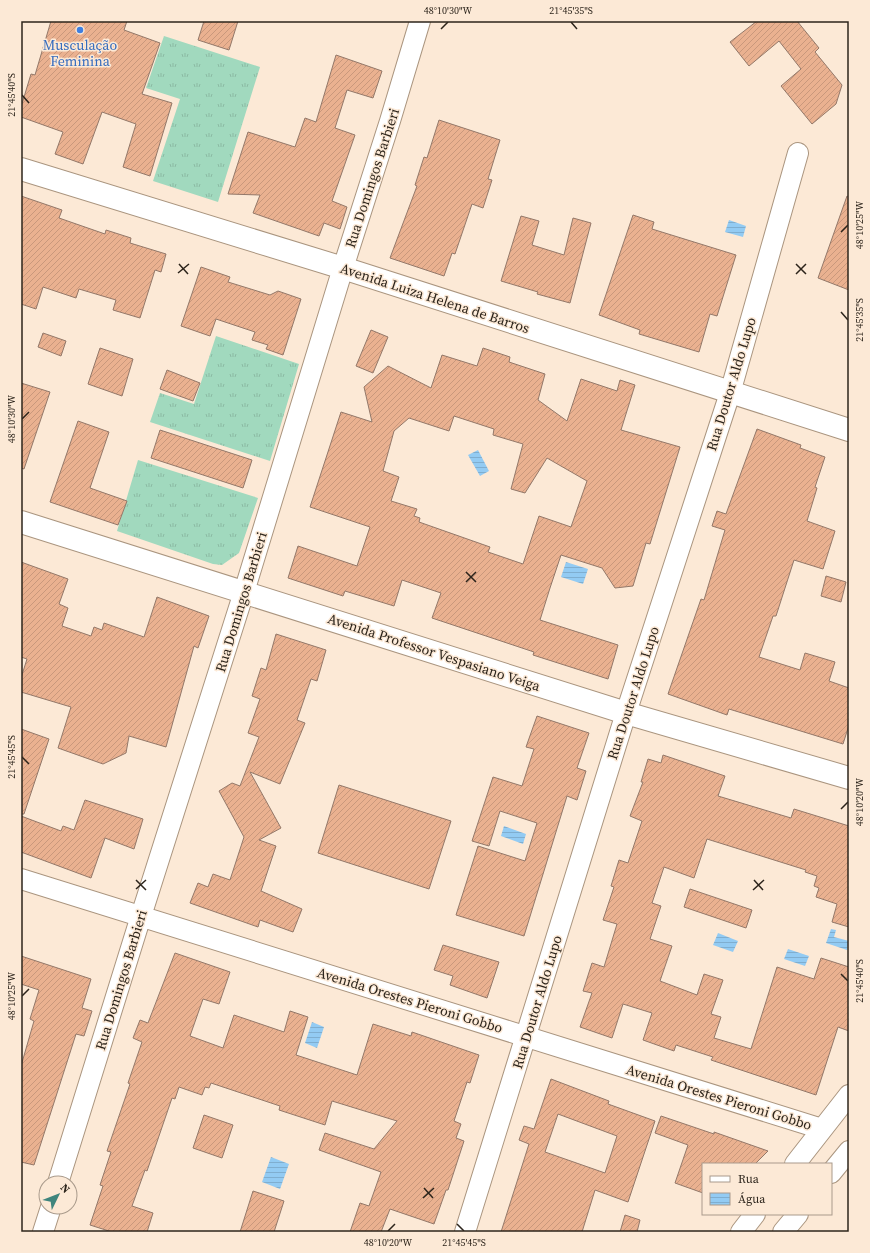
<svg xmlns="http://www.w3.org/2000/svg" width="870" height="1253" font-family="'Source Serif 4',serif">
<style>
.grass{fill:url(#grass-tufts)}
.water{fill:url(#water-rules)}
.building{fill:url(#building-hatch);stroke:#937869;fill-rule:evenodd}
.lines{fill:none;stroke-linecap:round;stroke-linejoin:round}
.minor-casing{stroke:#aa957f;stroke-width:22}
.tertiary-casing{stroke:#aa957f;stroke-width:24}
.minor{stroke:#fff;stroke-width:20}
.tertiary{stroke:#fff;stroke-width:22}
.ticks{fill:none;stroke:#2c241b;stroke-width:1.5}
.shop-dot{fill:#3f7fe0;stroke:#fce9d6;stroke-width:1.5}
.labels{text-anchor:middle;stroke-width:3;stroke-linejoin:round;paint-order:stroke}
.shop-label{font-size:14px;fill:#366cbe;stroke:#fce9d6}
.street-label{font-size:14px;fill:#2c241b;stroke:#fce9d6}
.neatline{fill:none;stroke:#2c241b;stroke-width:1.5}
.ticks-label{font-size:10px;text-anchor:middle;fill:#2c241b}
</style>
<defs>
<pattern id="grass-tufts" width="24" height="20" patternUnits="userSpaceOnUse"><rect width="24" height="20" fill="#a1d9be"/><path d="M3 7l-1-3M5 7V3M7 7l1-3M15 17l-1-3M17 17v-4M19 17l1-3" fill="none" stroke="#8bbaa3"/></pattern>
<pattern id="water-rules" width="6" height="5" patternUnits="userSpaceOnUse"><rect width="6" height="5" fill="#93cbf3"/><path d="M0 2.5h6" fill="none" stroke="#7faed0"/></pattern>
<pattern id="building-hatch" width="6" height="6" patternUnits="userSpaceOnUse"><rect width="6" height="6" fill="#eab190"/><path d="M-1 1l2-2M0 6l6-6M5 7l2-2" fill="none" stroke="#c9987c"/></pattern>
</defs>
<rect width="100%" height="100%" fill="#fce9d6"/>
<path class="grass" d="M164,36L260,67L218,202L153,181L180,99L146,88Z
M216,336L299,364L270,461L150,422L160,393L194,404Z
M138,460L258,498L239,553L222,565L213,564L117,531Z"/>
<path class="water" d="M729,220L746,226L743,237L725,232Z
M478,450L489,471L480,476L468,455Z
M566,562L588,569L583,584L561,577Z
M504,826L526,834L523,844L501,836Z
M831,929L836,930L834,937L849,941L847,950L826,943Z
M718,933L738,941L733,952L713,945Z
M788,949L809,956L805,966L784,959Z
M312,1022L324,1027L317,1048L305,1043Z
M271,1157L289,1164L280,1189L262,1182Z"/>
<path class="building" d="M51,21H127L124,30L160,43L142,94L172,103L150,176L123,167L136,124L102,112L83,164L55,154L63,132L21,117V107L31,74L35,75Z
M204,21H238L229,50L198,40Z
M757,21H797L819,48L815,52L842,85L836,104L812,124L781,86L801,69L779,41L749,66L730,42Z
M336,55L382,71L373,98L347,90L335,128L355,135L332,201L347,207L340,229L324,223L319,236L253,213L260,195L228,194L248,132L295,147L305,118L316,122Z
M439,120L500,140L488,179L492,180L483,208L472,204L455,254L452,253L444,276L390,258L417,186L415,185L424,157L427,158Z
M21,196L62,210L59,218L105,234L106,230L131,238L130,243L166,254L161,272L155,270L140,318L113,310L116,300L79,289L76,298L43,287L36,309L21,304Z
M847,196L849,197V290L818,278Z
M633,215L654,222L652,229L736,255L717,316L710,314L699,352L639,334L640,330L599,315Z
M521,216L539,221L532,245L564,255L573,218L591,223L570,303L537,294L538,292L501,281Z
M201,267L230,277L228,282L270,295L278,291L301,299L283,355L266,349L268,345L252,340L255,332L216,319L210,336L181,326Z
M371,330L388,337L373,373L356,366Z
M43,333L66,341L61,356L38,347Z
M100,348L133,359L122,396L88,384Z
M483,348L510,357L509,362L545,374L538,400L567,421L581,379L617,391L620,380L635,385L621,430L680,447L650,544L646,543L633,586L615,588L602,568L561,555L550,588L540,620L618,645L608,679L533,655L534,652L432,618L441,593L402,580L394,606L345,591L343,596L288,578L298,546L357,566L370,527L310,507L341,412L372,422L364,387L388,366L431,388L442,355L477,366ZM454,416L494,429L493,435L523,444L511,489L525,493L547,458L587,481L571,527L539,516L523,564L488,552L490,547L419,522L420,518L414,516L417,509L391,501L399,477L383,471L394,431L409,418L449,431Z
M167,370L200,383L193,401L160,389Z
M21,383L50,392L24,469L21,468Z
M78,421L109,432L90,488L127,501L118,525L50,502Z
M757,429L801,445L800,448L825,457L815,487L817,488L807,521L835,531L823,569L794,560L776,616H773L759,657L800,670L805,653L835,662L829,681L849,688V725L843,744L729,709L727,715L668,694L701,599L704,600L725,530L712,526L717,511L726,514Z
M160,430L252,460L243,488L151,458Z
M21,562L68,579L59,604L68,608L62,626L91,636L94,627L102,630L104,623L144,637L157,597L209,616L198,648L194,646L166,747L129,736L126,753L103,764L58,748L71,707L21,692V678L27,659L21,657Z
M826,576L846,582L841,602L821,596Z
M276,634L326,650L317,681L311,679L297,720L305,723L280,784L250,772L281,828L259,840L276,846L261,891L302,909L293,932L260,920L258,927L190,903L198,883L208,887L213,874L230,880L244,837L219,791L232,783L240,786L259,737L248,733L260,699L252,696L261,668L266,670Z
M537,716L589,733L577,768L586,771L577,800L567,796L524,936L456,915L478,846L525,861L537,823L500,811L489,846L472,841L493,777L522,786L534,749L526,747Z
M21,729L49,739L24,814H21Z
M663,755L725,776L718,796L791,818L794,809L849,826V927L832,922L837,904L816,897L819,888L814,886L817,876L805,872L806,870L707,839L694,878L664,867L652,903L661,906L650,939L672,946L660,981L697,995L704,974L723,980L711,1014L721,1017L714,1038L751,1049L777,967L814,979L821,958L849,967V1031L838,1027L816,1095L711,1060L713,1057L676,1045L674,1051L643,1040L652,1013L623,1004L612,1038L580,1027L592,993L583,991L592,963L604,967L617,924L603,920L614,887L611,886L619,860L628,863L642,821L630,816L643,782H641L648,759L661,763Z
M339,785L451,821L429,889L318,853Z
M85,800L143,819L134,849L105,838L91,878L21,852V816L61,831L63,826L74,830Z
M690,889L752,910L746,928L684,907Z
M443,945L499,962L487,998L450,985L453,976L434,970Z
M175,953L230,972L219,1004L203,999L190,1036L223,1048L234,1015L284,1032L290,1011L308,1017L296,1055L357,1075L373,1024L411,1036L412,1032L479,1055L470,1083L467,1082L454,1121L461,1124L456,1138L464,1141L448,1190H446L434,1224L390,1209L381,1232H350L360,1203L369,1206L381,1172L319,1150L325,1133L374,1149L397,1121L332,1101L325,1125L279,1110L280,1106L211,1083L209,1088L205,1087L202,1095L179,1087L175,1099L172,1098L147,1171L145,1170L132,1206L153,1213L147,1232H112L90,1225L103,1186L100,1185L111,1152L107,1151L130,1084L128,1083L142,1042L133,1038L140,1020L148,1023Z
M21,956L91,979L82,1008L92,1011L84,1036L76,1034L34,1165L21,1162V1066L34,1021L30,1019L39,990L21,984Z
M551,1079L609,1101L608,1104L655,1121L628,1202L595,1190L582,1232H501L529,1144L519,1140L524,1126L534,1129ZM558,1114L617,1136L605,1173L545,1152Z
M204,1115L233,1125L222,1158L193,1148Z
M661,1116L714,1134V1132L768,1151L755,1164H703V1193L675,1183L688,1145L655,1133Z
M253,1191L284,1201L274,1232H240Z
M625,1215L640,1220L637,1232H620Z"/>
<g class="lines">
<defs>
<path id="minor" d="M21,879L822,1129
M795,1164L849,1095
M831,1173L849,1151
M58,1183L141,916L244,592L343,268L390,121L420,21
M43,1232L51,1207
M465,1232L626,713L730,393L798,153
M741,1232L755,1214
M783,1232L798,1214"/>
<path id="tertiary" d="M21,169L343,268L849,430
M21,522L626,713L849,778"/>
</defs>
<use href="#minor" class="minor-casing"/>
<use href="#tertiary" class="tertiary-casing"/>
<use href="#minor" class="minor"/>
<use href="#tertiary" class="tertiary"/>
</g>
<path class="ticks" d="M571,22L577,29M441,29L448,22M22,95L29,103M841,232L848,225M179,264L188,274M796,264L806,274M178,273L189,264M796,274L806,264M841,312L848,320M22,419L29,412M466,572L476,582M466,582L476,572M22,757L29,764M841,809L848,802M136,880L146,890M754,880L763,890M136,889L146,880M753,890L764,880M841,974L848,981M22,996L29,989M424,1188L433,1198M423,1198L434,1188M457,1224L464,1231M388,1231L395,1224"/>
<circle class="shop-dot" cx="80" cy="30" r="4"/>
<g class="labels">
<g class="shop-label">
<text x="80" y="50">Musculação<tspan x="80" dy="16">Feminina</tspan></text>
</g>
<g class="street-label">
<text transform="translate(372 178) rotate(-72)" y="5">Rua Domingos Barbieri</text>
<text transform="translate(435 298) rotate(18)" y="5">Avenida Luiza Helena de Barros</text>
<text transform="translate(731 384) rotate(-73)" y="5">Rua Doutor Aldo Lupo</text>
<text transform="translate(241 602) rotate(-73)" y="5">Rua Domingos Barbieri</text>
<text transform="translate(434 652) rotate(18)" y="5">Avenida Professor Vespasiano Veiga</text>
<text transform="translate(633 693) rotate(-72)" y="5">Rua Doutor Aldo Lupo</text>
<text transform="translate(121 980) rotate(-73)" y="5">Rua Domingos Barbieri</text>
<text transform="translate(410 1000) rotate(17)" y="5">Avenida Orestes Pieroni Gobbo</text>
<text transform="translate(537 1002) rotate(-73)" y="5">Rua Doutor Aldo Lupo</text>
<text transform="translate(719 1097) rotate(17)" y="5">Avenida Orestes Pieroni Gobbo</text>
</g>
</g>
<rect width="870" height="1253" fill="none" stroke="#fce9d6" stroke-width="44"/>
<rect x="702" y="1163" width="130" height="52" fill="#fce9d6" stroke="#a99a8b"/>
<rect x="710" y="1176" width="20" height="6" fill="#ffffff" stroke="#a99a8b"/>
<text x="738" y="1183" font-size="12" fill="#2c241b">Rua</text>
<rect x="710" y="1193" width="20" height="12" fill="url(#water-rules)" stroke="#a99a8b"/>
<text x="738" y="1203" font-size="12" fill="#2c241b">Água</text>
<g transform="translate(58 1195) rotate(47)"><circle r="19" fill="#fce9d6" stroke="#a99a8b"/>
<path d="M0-3L7 15L0 10L-7 15Z" fill="#3f857d"/>
<text y="-6" font-size="11" font-weight="bold" text-anchor="middle" fill="#2c241b">N</text>
</g>
<rect x="22" y="22" width="826" height="1209" class="neatline"/>
<g class="ticks-label">
<text x="448" y="14">48°10'30"W</text>
<text x="571" y="14">21°45'35"S</text>
<text transform="translate(11 95) rotate(-90)" y="4">21°45'40"S</text>
<text transform="translate(859 225) rotate(-90)" y="4">48°10'25"W</text>
<text transform="translate(859 320) rotate(-90)" y="4">21°45'35"S</text>
<text transform="translate(11 419) rotate(-90)" y="4">48°10'30"W</text>
<text transform="translate(11 757) rotate(-90)" y="4">21°45'45"S</text>
<text transform="translate(859 802) rotate(-90)" y="4">48°10'20"W</text>
<text transform="translate(859 981) rotate(-90)" y="4">21°45'40"S</text>
<text transform="translate(11 996) rotate(-90)" y="4">48°10'25"W</text>
<text x="388" y="1246">48°10'20"W</text>
<text x="464" y="1246">21°45'45"S</text>
</g>
</svg>
